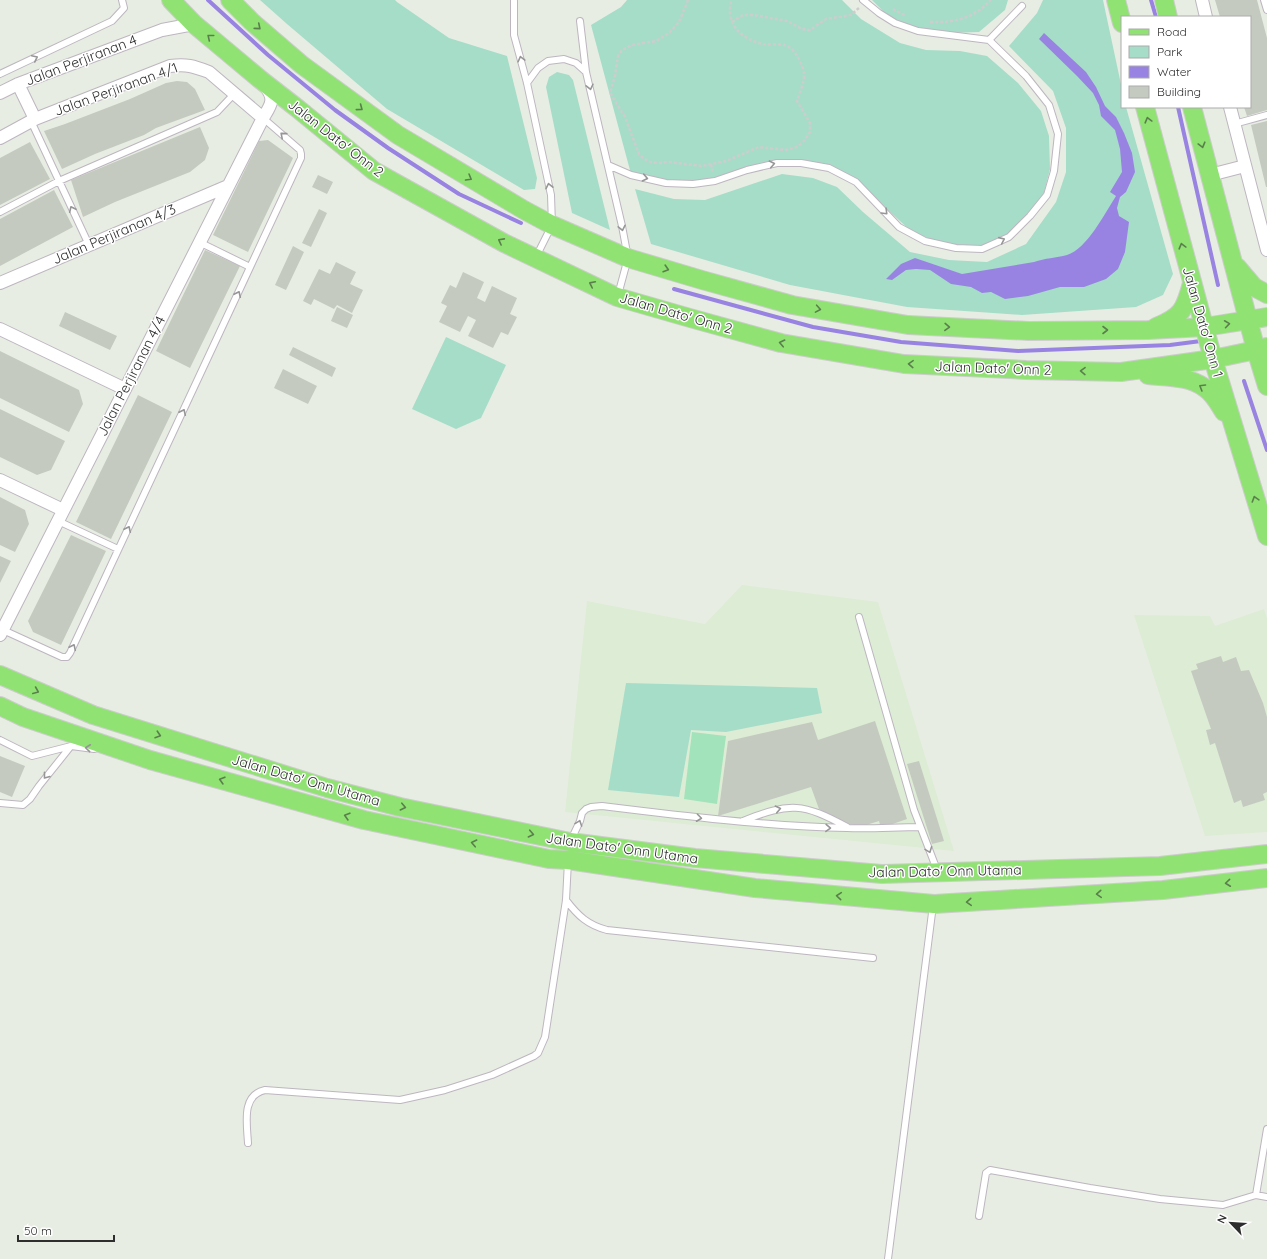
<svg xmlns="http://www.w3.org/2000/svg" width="1267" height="1259" font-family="Quicksand,sans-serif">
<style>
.education{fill:#ddecd5}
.green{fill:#a6ddc9}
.pitch{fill:#a3e3bc}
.water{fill:#9983e2}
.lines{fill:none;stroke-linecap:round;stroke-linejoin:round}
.stream{stroke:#9983e2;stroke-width:4}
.building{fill:#c5cac0}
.lane-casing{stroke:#bdb6c0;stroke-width:8}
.street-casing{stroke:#bdb6c0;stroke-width:14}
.primary-casing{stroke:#cdcdcd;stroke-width:20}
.path{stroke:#cdcdcd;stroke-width:2.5;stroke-dasharray:3 2;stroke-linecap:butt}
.lane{stroke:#fff;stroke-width:6}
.street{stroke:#fff;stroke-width:12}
.primary{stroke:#90e273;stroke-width:18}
.oneway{stroke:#5a7f4d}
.oneway2{stroke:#969696}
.labels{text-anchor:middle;stroke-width:3;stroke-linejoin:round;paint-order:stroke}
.street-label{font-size:14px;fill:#2e2e2e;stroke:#fff}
</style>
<rect width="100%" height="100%" fill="#e8ede3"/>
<path class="education" d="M742,585L878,602L954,851L565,812L587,601L705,624Z
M1264,609L1267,618V832L1205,836L1134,615L1210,616L1215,626Z"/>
<path class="green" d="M260,0H395L397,2L449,38L507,56L537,178L535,189L524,190L387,109L287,24Z
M627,0H842L861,19L900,43L926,50L960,51L987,56L1018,83L1041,111L1049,136L1050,169L1044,193L1030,217L1011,236L988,247H966L940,243L911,231L879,202L862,183L837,171L809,164H781L695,185L631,174L591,25L621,7Z
M872,0H1008L1005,10L979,32L948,33L915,29L887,15Z
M1043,0H1103L1122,89V107H1126L1173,274L1163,295L1136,307L1022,315L907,307L790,285L651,244L635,189L674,199L705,200L782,174L813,178L837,187L863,212L910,252L949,260L987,262L1026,244L1056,202L1066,172V128L1053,91L1009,46L1037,13Z
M557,72L569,75L573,80L610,230L572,213L546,87L549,77Z
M446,337L506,365L481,418L456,429L412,409Z
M626,683L817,688L822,713L726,732L691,730L679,797L608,790Z"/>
<path class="pitch" d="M692,732L726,736L717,804L684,799Z"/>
<path class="water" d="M1044,33L1086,72L1096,87L1105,106L1116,117L1124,133L1132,153L1135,172L1126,192L1120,197L1117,208L1119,216L1129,222L1125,252L1118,269L1106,279L1084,287H1060L1028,296L1005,299L991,292L982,293L971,287L951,284L930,270L916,269L906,270L892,280L886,279L901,264L915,258L962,274L1034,262C1045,258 1056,258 1067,255C1087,249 1105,213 1116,196L1110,192L1122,172L1120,149L1115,130L1101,116L1099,105L1093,93L1077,76L1039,39Z"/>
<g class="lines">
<path class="stream" d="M208,0L268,55L335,110L388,148L459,194L521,223
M1151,0L1156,17
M1178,107L1218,285
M674,289L813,327L901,342L1018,351L1170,345L1201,341
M1244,381L1267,450"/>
</g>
<path class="building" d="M1215,0H1257L1267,38V110L1247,116L1244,107H1250V17H1220Z
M177,81L187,82L195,89L205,110L156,128L144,135L95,154L62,169L44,131L65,124L130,99L166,83Z
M1267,121V187H1266L1251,125Z
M200,127L209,148L205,160L190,172L115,202L83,217L71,180Z
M268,140L293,158L248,252L213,235L259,141Z
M30,142L50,179L0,205V158Z
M318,175L333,182L327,194L312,187Z
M54,190L73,227L0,266V219Z
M319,209L327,213L311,247L302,243Z
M293,246L304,252L286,290L275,285Z
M205,250L240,266L190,368L156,351Z
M336,262L356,272L350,284L363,290L352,313L337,305L334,309L314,299L311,305L303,301L319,269L330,274Z
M463,272L484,282L477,298L485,302L492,286L517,298L510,314L517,317L508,335L501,332L493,348L468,336L476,320L468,316L460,332L439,322L447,306L441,303L450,285L456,288Z
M337,307L353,315L347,328L331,321Z
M65,312L117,336L110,350L59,326Z
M293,347L336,368L332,377L289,355Z
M0,351L79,390L83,404L69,432L0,398Z
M283,369L317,386L308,404L274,388Z
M138,395L172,412L111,539L76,522Z
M0,409L65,441L51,470L37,475L0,457Z
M0,497L25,510L29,524L15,552L0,545Z
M71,535L106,551L61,645L33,632L28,621Z
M0,556L11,561L0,583Z
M1221,656L1223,662L1236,657L1241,671L1249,670L1263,703L1267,717V792L1263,794L1265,800L1243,807L1241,800L1234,803L1215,743L1210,745L1206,730L1211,729L1191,671L1198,669L1196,664Z
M875,721L907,819L881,828L879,821L863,826L847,824L819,809L811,787L718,816L728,741L812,722L818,740Z
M0,756L25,766L12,797L0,792Z
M919,761L944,841L932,844L907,764Z"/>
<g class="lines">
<defs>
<path id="lane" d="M1264,0L1267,10
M514,1V35L527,83L551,195L552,225L536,257
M580,21L586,72L622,226L628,258L618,295
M989,40L1022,6
M0,74L112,21L124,8L122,0
M527,83L538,68L548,61L564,59L576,63L586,72
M31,121L89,245
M1234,124L1267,115
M608,165L631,175L666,183L693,184L715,181L747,170L777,163H801L829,168L856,182L899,227L925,241L956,248L982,249L1009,237L1030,216L1047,195L1054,171L1058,134L1049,105L1026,76L989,40L918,31L895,23L879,13L863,0
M0,212L59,181L217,112L234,94
M199,242L250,267
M58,521L118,549
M859,617L914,810L937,870
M3,630L62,657H67L70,653L301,158V154L300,150L263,118
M0,740L32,756L71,746L94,749
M0,803L23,805L30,799L39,786L71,746
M743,821C790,802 803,803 847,827
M571,840L580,821L582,813L586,809L591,807L602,806C683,816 765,826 847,828C871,829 896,827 920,827
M566,900C578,916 588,925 607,930L873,958
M1267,1129L1256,1195L1267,1197
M248,1143C247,1124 241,1095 265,1090L400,1100L445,1090L492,1075L534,1056L538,1053L545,1037L566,900L568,861
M979,1216L986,1173L990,1170L1090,1188L1160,1199L1223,1205L1256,1195
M888,1259L933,905"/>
<path id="street" d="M1202,0L1206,17
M18,84L35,119
M0,93L18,84L162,30L194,24
M1230,107L1267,250
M0,138L35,119L170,66C187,64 193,66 209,72L263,118
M1210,175L1245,166
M0,283L228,186
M0,329L125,389
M0,480L63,510
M0,635L263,118C271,105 276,99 265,86"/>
<path id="primary" d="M171,0L194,24L261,80L297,108L374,171L504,243L617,297L690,318L781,343L904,364L1026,370L1121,372L1213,359L1256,350L1267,347
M230,0L252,22L302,65L398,135L524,210L552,225L628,258L702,280L792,305L908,325L1029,331L1148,330L1205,327L1267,317
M1116,0L1122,23
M1164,0L1168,17
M1145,107L1213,359L1267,536
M1192,107L1256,350L1267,386
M1237,267L1254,287L1267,294
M1156,327C1182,317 1185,309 1192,283
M1148,375C1167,377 1189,376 1205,388C1214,394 1219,404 1224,412
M0,675L93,715L327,788L400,807L570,842L695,858L882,874L1160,866L1267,854
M0,706L23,717L150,760L364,820L549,859L568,860L755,888L934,904L1163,890L1267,878"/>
</defs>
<use href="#lane" class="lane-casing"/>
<use href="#street" class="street-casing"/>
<use href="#primary" class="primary-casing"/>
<path class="path" d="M688,0L679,22L669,33L656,41L632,45L622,50L618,56L615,76L610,92L612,96L625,117L639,154L643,158L650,162L658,163L669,162L702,166L726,161L759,147L785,150L797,147L805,140L810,132V123L797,101C799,94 805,81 804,74C803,65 796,50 787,46C780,43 771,45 763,44C751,42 736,33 732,21C729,15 730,7 731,0
M893,9L906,16
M732,22L743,15H754L787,21L802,29L810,30L826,19L851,15L860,7
M930,22C955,23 974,18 991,0
M711,164L713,173"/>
<use href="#lane" class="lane"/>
<use href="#street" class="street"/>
<use href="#primary" class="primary"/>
</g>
<defs><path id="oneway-chevron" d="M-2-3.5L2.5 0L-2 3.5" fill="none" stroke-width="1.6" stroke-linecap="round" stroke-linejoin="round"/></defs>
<g class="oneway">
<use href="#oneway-chevron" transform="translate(258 27) rotate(40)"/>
<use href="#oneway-chevron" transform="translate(210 37) rotate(-141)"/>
<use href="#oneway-chevron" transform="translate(360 108) rotate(37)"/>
<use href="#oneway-chevron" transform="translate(1148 120) rotate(-105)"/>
<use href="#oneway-chevron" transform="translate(1202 145) rotate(75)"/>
<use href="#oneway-chevron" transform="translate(469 178) rotate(30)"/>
<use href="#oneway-chevron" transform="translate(501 241) rotate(-152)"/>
<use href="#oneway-chevron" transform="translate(1182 246) rotate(-105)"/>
<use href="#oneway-chevron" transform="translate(666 269) rotate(17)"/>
<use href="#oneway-chevron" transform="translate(592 284) rotate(-154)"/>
<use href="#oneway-chevron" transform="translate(818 309) rotate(10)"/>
<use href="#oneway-chevron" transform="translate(1227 324) rotate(-8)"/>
<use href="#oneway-chevron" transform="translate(947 327) rotate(2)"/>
<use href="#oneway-chevron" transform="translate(1105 330)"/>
<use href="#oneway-chevron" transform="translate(782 343) rotate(-168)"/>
<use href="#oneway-chevron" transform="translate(911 364) rotate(-177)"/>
<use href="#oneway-chevron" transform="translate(1083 371) rotate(-179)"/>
<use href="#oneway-chevron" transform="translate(1202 387) rotate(-149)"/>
<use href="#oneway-chevron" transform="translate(1255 499) rotate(-107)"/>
<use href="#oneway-chevron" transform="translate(36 691) rotate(23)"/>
<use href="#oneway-chevron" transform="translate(158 735) rotate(18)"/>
<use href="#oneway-chevron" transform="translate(222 780) rotate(-164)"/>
<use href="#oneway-chevron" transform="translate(403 807) rotate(13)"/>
<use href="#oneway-chevron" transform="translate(347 816) rotate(-164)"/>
<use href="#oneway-chevron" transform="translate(531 834) rotate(12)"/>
<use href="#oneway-chevron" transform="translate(474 843) rotate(-168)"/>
<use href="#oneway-chevron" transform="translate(1228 883) rotate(174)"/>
<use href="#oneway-chevron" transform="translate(1099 894) rotate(176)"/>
<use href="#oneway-chevron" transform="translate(839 896) rotate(-175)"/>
<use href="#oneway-chevron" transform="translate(969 902) rotate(176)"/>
</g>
<g class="oneway2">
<use href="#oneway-chevron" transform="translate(35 58) rotate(-25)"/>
<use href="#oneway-chevron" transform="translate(521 59) rotate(-104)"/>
<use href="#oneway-chevron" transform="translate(590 87) rotate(77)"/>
<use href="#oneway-chevron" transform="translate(283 135) rotate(-139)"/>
<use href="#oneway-chevron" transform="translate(772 164) rotate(-12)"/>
<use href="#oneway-chevron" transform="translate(645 178) rotate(12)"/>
<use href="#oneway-chevron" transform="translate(549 186) rotate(-102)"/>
<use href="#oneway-chevron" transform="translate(72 209) rotate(-115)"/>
<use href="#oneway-chevron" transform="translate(885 212) rotate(45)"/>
<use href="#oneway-chevron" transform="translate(622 228) rotate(78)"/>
<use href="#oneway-chevron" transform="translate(1002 240) rotate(-24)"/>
<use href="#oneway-chevron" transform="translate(238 294) rotate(-65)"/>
<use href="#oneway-chevron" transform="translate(183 412) rotate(-65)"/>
<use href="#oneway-chevron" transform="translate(128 529) rotate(-65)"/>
<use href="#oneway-chevron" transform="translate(73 647) rotate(-64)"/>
<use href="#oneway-chevron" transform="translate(88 748) rotate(-174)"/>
<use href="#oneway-chevron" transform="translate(46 776) rotate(128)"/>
<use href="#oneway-chevron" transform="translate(778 809) rotate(-12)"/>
<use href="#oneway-chevron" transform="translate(699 818) rotate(7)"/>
<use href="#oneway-chevron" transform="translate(579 823) rotate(-70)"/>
<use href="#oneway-chevron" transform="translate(828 828) rotate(2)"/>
<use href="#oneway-chevron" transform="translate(929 850) rotate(69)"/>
</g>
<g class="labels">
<g class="street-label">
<text transform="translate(81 60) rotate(-21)" y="5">Jalan Perjiranan 4</text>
<text transform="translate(116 89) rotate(-20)" y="5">Jalan Perjiranan 4/1</text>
<text transform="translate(336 138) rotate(38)" y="5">Jalan Dato' Onn 2</text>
<text transform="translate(114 234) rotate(-23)" y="5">Jalan Perjiranan 4/3</text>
<text transform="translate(676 313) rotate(16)" y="5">Jalan Dato' Onn 2</text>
<text transform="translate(1203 322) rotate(74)" y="5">Jalan Dato' Onn 1</text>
<text transform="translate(993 368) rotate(2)" y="5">Jalan Dato' Onn 2</text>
<text transform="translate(131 376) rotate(-63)" y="5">Jalan Perjiranan 4/4</text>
<text transform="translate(306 780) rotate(16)" y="5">Jalan Dato' Onn Utama</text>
<text transform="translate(622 848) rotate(8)" y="5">Jalan Dato' Onn Utama</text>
<text transform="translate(945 871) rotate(-1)" y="5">Jalan Dato' Onn Utama</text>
</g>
</g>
<rect x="1121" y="16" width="130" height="92" fill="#ffffff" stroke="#ababab"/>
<rect x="1129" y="29" width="20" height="6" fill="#90e273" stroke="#ababab"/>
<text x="1157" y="36" font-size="12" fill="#2e2e2e">Road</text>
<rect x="1129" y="46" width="20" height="12" fill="#a6ddc9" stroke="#ababab"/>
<text x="1157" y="56" font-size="12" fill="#2e2e2e">Park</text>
<rect x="1129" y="66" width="20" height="12" fill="#9983e2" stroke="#ababab"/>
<text x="1157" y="76" font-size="12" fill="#2e2e2e">Water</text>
<rect x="1129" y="86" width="20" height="12" fill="#c5cac0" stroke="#ababab"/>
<text x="1157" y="96" font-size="12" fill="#2e2e2e">Building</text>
<g transform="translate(1231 1223) rotate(295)" stroke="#ffffff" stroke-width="3" paint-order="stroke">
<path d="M0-3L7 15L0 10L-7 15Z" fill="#2e2e2e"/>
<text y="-6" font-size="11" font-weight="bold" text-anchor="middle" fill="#2e2e2e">N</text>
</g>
<path d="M18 1235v6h96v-6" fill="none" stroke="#2e2e2e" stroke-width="2"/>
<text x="24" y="1235" font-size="12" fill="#2e2e2e" stroke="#ffffff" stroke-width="3" paint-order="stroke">50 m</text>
</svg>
